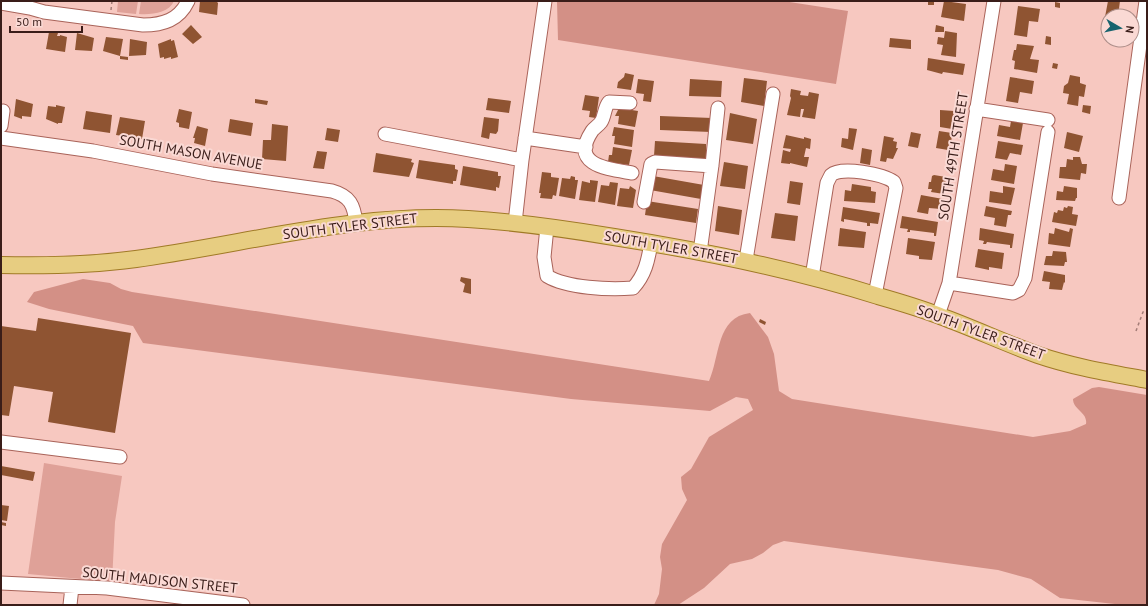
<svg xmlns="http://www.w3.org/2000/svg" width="1148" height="606" font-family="'PT Sans',sans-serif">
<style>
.green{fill:#dfa198}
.forest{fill:#d39086}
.building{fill:#8f5432}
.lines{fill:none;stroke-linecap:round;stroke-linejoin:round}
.minor-casing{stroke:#a96359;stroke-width:15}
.major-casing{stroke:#a07a26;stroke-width:18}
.path{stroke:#a47d77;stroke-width:1.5;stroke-dasharray:3 3;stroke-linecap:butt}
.minor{stroke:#fff;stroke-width:13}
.major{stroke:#e7cd81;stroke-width:16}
.labels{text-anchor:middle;stroke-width:4;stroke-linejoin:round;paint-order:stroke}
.street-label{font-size:14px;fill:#3a1d19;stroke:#fad9d4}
</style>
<rect width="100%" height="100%" fill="#f7c8c0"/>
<path class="green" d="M118,1H138L136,14L117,12Z
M141,1H174C169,13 151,15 139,14Z
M44,463L122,476L115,522L112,582L28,574Z"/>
<path class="forest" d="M557,1H783L848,11L836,84L558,40Z
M83,279L110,283L121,289L132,292L709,381C720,357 716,317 750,313L768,337L774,354L779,391L792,399L1033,437L1070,431L1086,424C1088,412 1073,410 1073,399L1092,388L1099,387L1147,395V605H1124L1060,598L1031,579L998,570L784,541L773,545L763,553L752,559L730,564L704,588L678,605H654L659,594L662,569L660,557L662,544L687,500L682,489L681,477L691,469L709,437L753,410L748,399L736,397L710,411L571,399L143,343L133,326L49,309L27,302L34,292Z"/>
<path class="building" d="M200,1H216L218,3L217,15L199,12Z
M928,1H934V5H928Z
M944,1L966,4L964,21L941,17Z
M1108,1H1120L1118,16L1105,17Z
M1055,2L1060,3V8L1055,7Z
M1018,6L1040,9L1038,22L1029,21L1027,37L1014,35Z
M191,25L202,37L193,44L182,34Z
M936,25L944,27V32H935Z
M945,31L957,33L956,57L941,55L943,45L937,44L938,37L944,38Z
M49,32L58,33L57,36H60V35L67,37L65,52L46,49Z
M77,33L94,38L92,51L75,50Z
M1046,36L1051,37V45L1045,44Z
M106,37L123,39L120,56L103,51Z
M890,38L911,40V49L889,47Z
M130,39L147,42L146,55L129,56Z
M171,39V41L174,40L178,57L171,59V57L164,59V57L160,58L158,44Z
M1017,44L1034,46L1030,59L1039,60L1037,73L1014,69L1015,61L1012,60L1014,50H1016Z
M120,56L128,57V60L120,59Z
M928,58L965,64L963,75L943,72L942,74L927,70Z
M1053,63L1058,64L1057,69L1052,68Z
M625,73L634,75L631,90L617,88L618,82L624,77Z
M1070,75L1080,77V83L1086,85L1084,97L1079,96L1078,106L1067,104L1069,94L1063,93L1064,86L1068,83Z
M1010,77L1034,81L1032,94L1020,92L1018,103L1006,101Z
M744,78L767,81L764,106L741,102Z
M638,79L654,81L651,102L643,101L644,94L636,93Z
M690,79L722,81L721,97L689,96Z
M791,89L801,91L800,95L808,96L809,92L819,94L815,119L802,117L804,109H801L800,117L787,115L791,98L790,96Z
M585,95L599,97L596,118L589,117L590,111L582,110Z
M488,98L511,101L509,113L486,110Z
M16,99L33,104L31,117L22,116V119L14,116Z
M255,99L268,101L267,105L255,103Z
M56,105L65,107L62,123H58V124L46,119L48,106L56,107Z
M1083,105L1091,106L1090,114L1082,112Z
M619,108L638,111L635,127L618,124L619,116H615Z
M179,109L192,112L189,129L179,127V123L176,122Z
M940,110L954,111L952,129L940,127Z
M86,111L112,115L110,133L83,129Z
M730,113L757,119L753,144L726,140Z
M660,116L712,118L711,132L660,130Z
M120,117L145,121L142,139L116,135Z
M484,117L499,119L498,131L496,134L490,133L489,139L481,137Z
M230,119L253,123L251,136L228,132Z
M1011,121L1023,123L1020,140L997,136L999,125L1010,127Z
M272,124L288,126L286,161L262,159L263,140H271Z
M197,126L208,129L205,146L194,143L195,138H193Z
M614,127L634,130L632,147L614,144L615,136H612Z
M327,128L340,130L338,142L325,140Z
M849,128L857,129L853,150L841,147L842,138L848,139Z
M939,131L952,133L951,144H949L948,150L936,148Z
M911,132L921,134L918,148L908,146Z
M1067,132L1083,136L1079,152L1064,148Z
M786,135L804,139V137L811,139L810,149L806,148L804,157H809L807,167L790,163V164L781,163L783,150L790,152L791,149L783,148Z
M884,136L894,138L893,141L897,142L896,148H898L893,159L887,158L886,162L880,161Z
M655,141L706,144V159L654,156Z
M998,141L1023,145L1021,155L1010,153L1007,160L995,158Z
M613,147L632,150L629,165L608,162L609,155H612Z
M862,148L872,150L870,165L860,163Z
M317,151L327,152L324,169L313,168Z
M376,153L412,159L411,162L414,163L409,177L373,172Z
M1073,157H1080L1082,164H1087L1086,174L1081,173L1080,180L1059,178L1060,167H1066L1067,159L1073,160Z
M419,160L455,165V169L458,170L456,181H453V184L416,178Z
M724,162L748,166L745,189L720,186Z
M1005,164L1017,166L1014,184L991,180L993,169L1004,171Z
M463,166L498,172V176H501L499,188L496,187V191L460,185Z
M542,172L551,173V177L559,178L556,196L553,195L552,199L540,198L541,193H539Z
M934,175L946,177L944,194L931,192L932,189H928L929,182H931L932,176Z
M571,176L575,177V180H578L575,199L559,196L562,178L570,179Z
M653,176L704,185L701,199L650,190Z
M590,180L598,181L595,202L579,200L582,181L590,183Z
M790,181L803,183L800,205L787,203Z
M610,182L618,183L615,205L598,202L601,185L609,186Z
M852,184L871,187V191L876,192L875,203L844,201L845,190L851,191Z
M630,186L636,190L633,208L617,206L620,188L629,189Z
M1003,186L1015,188L1011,205L989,202L990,191L1003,193Z
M1064,186L1077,188V198H1076L1075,201L1056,200L1057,191L1063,192Z
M921,195L943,199L941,209L929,208L928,214L917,212Z
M647,201L698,209L696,223L645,215Z
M718,206L742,210L739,235L715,231Z
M986,206L1012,211L1011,215H1008L1006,227L994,225L995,218L984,216Z
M1068,206L1073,207L1072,214L1078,215L1076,226L1052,222L1054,212L1057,213L1058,210L1063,211L1064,207L1067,208Z
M843,207L880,213L878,224L870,223V226H867V223L844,219V222L841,221Z
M775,213L798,216L795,241L771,238Z
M902,216L938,222L936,236H934V233L910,230V232H907L908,229L900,228Z
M840,228L866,232L864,248L838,246Z
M980,228L1014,234L1012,248H1010V245L987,242L986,244H983L984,241L979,240Z
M1055,228L1069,232L1070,228L1073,229L1070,247L1048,244L1049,233L1054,234Z
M908,238L935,242L932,260L919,259V256L906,254Z
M978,249L1004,253L1002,269L989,267V270L975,267Z
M1053,251L1066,252L1067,262H1065L1064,266L1044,265L1046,256H1052Z
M1044,271L1065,275V283L1064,282L1062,290L1049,289L1050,282L1042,281Z
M461,277L471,279V294L463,292L465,284L460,281Z
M38,318L131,333L115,433L48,422L53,392L14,386L9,416L1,415V326L36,331Z
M760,319L766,322L765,325L759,322Z
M1,466L35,472L33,481L1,475Z
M1,505L9,506L7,521L1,520Z
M1,522L6,523V526L1,525Z"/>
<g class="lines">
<defs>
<path id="minor" d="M1,3L30,8L44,12L143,25C163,25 179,20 188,1
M630,103L609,102C604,108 605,116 601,122C598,126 594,128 592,131C569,166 609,169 632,173
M976,109L1048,120
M1,126L3,111
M385,134L522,160
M1,138L93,151L212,174L332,191C350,196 354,205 356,223
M525,138L586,147
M1119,198L1146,1
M644,202L651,164L655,162L712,166
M515,223L522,160L545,1
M547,227L544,257L547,276C567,288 609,290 633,288C645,275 648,261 651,243
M700,252L712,165L718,108
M746,260L773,94
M812,277L827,183L831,175C841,166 883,174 894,182L896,188L875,295
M949,283L1013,293L1019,290L1025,278L1048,132
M938,315L949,283L994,1
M1,442L120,457
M1,583L107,588L243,605
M70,605L72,587"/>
<path id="major" d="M1,265C46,266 91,265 136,259C247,244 356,212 468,219C517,222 566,229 614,237C703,251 792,269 878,296C899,302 920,308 940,316C973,328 1005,343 1038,355C1073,367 1110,373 1147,380"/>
</defs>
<use href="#minor" class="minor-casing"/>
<use href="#major" class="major-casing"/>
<path class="path" d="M111,10L112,1
M1136,331L1143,312L1147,311"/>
<use href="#minor" class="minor"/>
<use href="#major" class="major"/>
</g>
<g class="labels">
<g class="street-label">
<text transform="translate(191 152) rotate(10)" y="5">SOUTH MASON AVENUE</text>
<text transform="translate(953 156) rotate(-81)" y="5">SOUTH 49TH STREET</text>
<text transform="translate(350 226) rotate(-7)" y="5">SOUTH TYLER STREET</text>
<text transform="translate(671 247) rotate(10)" y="5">SOUTH TYLER STREET</text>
<text transform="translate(981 332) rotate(20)" y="5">SOUTH TYLER STREET</text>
<text transform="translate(160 580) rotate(6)" y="5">SOUTH MADISON STREET</text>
</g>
</g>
<rect width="1148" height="606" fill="none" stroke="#3a1d19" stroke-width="4"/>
<g transform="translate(1120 28) rotate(99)"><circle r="19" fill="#fad9d4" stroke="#ad8e89"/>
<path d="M0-3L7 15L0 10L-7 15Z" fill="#17636e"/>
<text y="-6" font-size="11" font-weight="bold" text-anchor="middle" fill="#3a1d19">N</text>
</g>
<path d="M10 26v6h72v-6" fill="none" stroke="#3a1d19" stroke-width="2"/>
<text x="16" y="26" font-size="12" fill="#3a1d19" stroke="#fad9d4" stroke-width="3" paint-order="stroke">50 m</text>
</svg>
